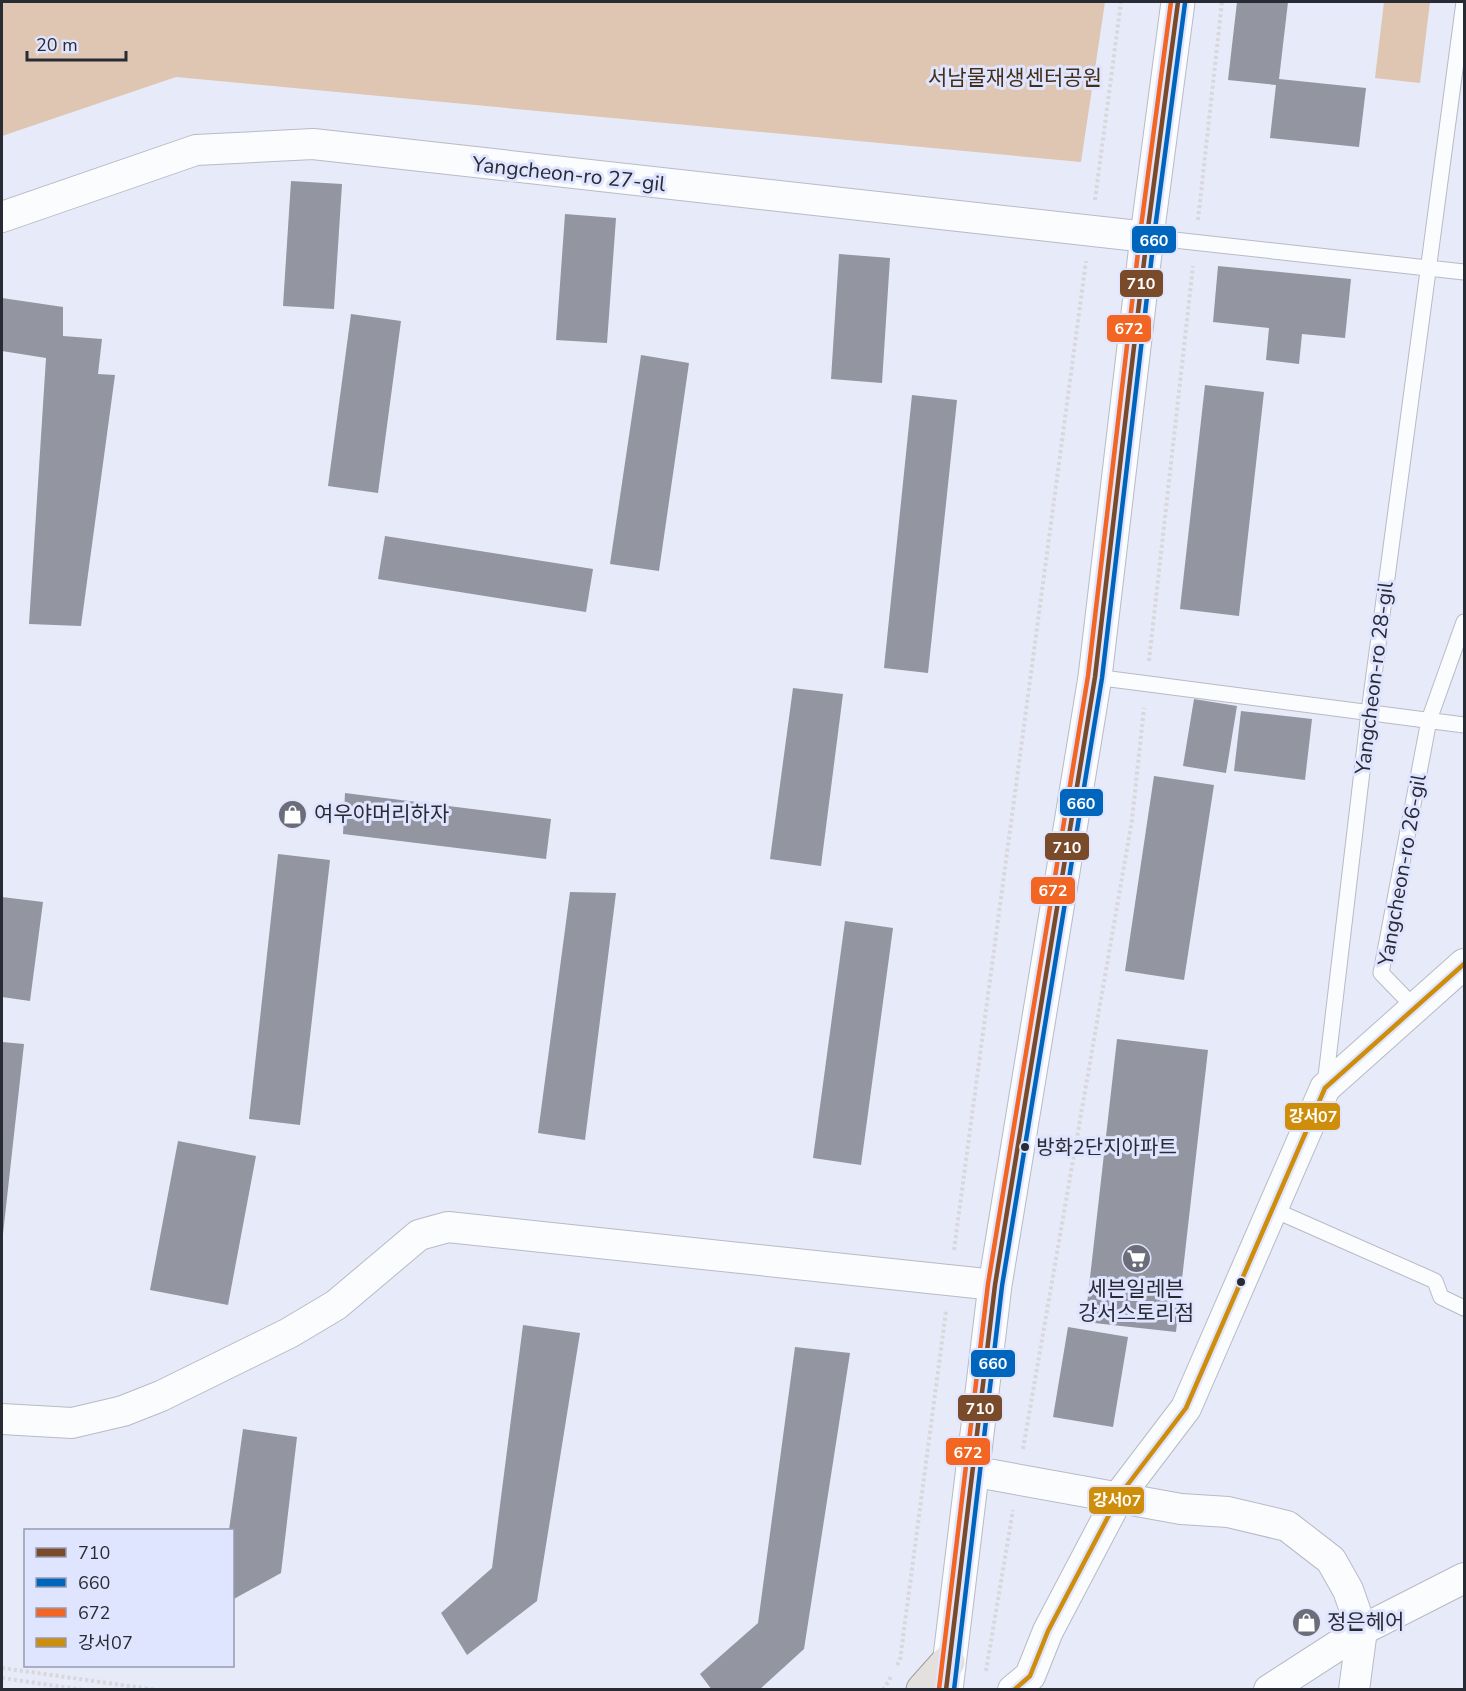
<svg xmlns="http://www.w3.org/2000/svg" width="1466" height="1691" font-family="'Nunito Sans','Noto Sans KR',sans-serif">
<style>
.green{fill:#dfc6b2}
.building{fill:#9395a0}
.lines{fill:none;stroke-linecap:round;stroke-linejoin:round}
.lane-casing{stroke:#b8bac5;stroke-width:17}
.street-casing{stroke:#b8bac5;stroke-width:32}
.secondary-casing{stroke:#b8bac5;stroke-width:35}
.primary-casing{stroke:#a29c9b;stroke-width:35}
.path{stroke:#d7d7dc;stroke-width:4;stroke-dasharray:3 3;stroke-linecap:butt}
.lane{stroke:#fbfcfe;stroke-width:15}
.street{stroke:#fbfcfe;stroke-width:30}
.secondary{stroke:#fbfcfe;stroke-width:33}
.primary{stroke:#e4e0de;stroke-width:33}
.bus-1-casing{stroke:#e0e5ff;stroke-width:9}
.bus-2-casing{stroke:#e0e5ff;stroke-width:9}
.bus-3-casing{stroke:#e0e5ff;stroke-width:9}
.bus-4-casing{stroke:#e0e5ff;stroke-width:9}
.bus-1{stroke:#7a4b2a;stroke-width:4.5}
.bus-2{stroke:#0065bd;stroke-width:4.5}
.bus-3{stroke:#f26522;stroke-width:4.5}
.bus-4{stroke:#ce8d0a;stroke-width:4.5}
.bus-dot{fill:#282a34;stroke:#e0e5ff;stroke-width:2}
.labels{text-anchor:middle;stroke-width:6;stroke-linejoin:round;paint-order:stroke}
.bus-label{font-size:20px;fill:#282a34;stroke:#e0e5ff;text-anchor:start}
.park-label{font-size:21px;fill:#442e15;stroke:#e0e5ff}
.street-label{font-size:21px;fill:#282a34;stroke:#e0e5ff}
.poi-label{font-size:21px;fill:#282a34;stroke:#e0e5ff;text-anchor:start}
.line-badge{stroke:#e0e5ff;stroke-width:2}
.badge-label{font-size:16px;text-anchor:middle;font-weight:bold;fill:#fff}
</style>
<rect width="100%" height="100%" fill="#e7eaf8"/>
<path class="green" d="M2,2H1105L1081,162L176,77L2,136Z
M1384,2H1430L1420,83L1375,78Z"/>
<path class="building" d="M1237,2H1288L1279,79L1366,88L1359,147L1270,138L1276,85L1228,80Z
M291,181L342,184L334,309L283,306Z
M565,214L616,218L607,343L556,340Z
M839,254L890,258L882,383L831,379Z
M1218,266L1351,279L1345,338L1302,334L1299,364L1266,360L1269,328L1213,322Z
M2,298L63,307V336L102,339L98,374L115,375L81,626L29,624L46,358L2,351Z
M351,314L401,321L378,493L328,486Z
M641,355L689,363L659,571L610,564Z
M1205,385L1264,392L1239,616L1180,609Z
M912,395L957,400L928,673L884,668Z
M385,536L593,569L586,612L378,579Z
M793,688L843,694L821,866L770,859Z
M1194,699L1237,706L1226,773L1183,766Z
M1241,711L1312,719L1305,780L1234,771Z
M1154,776L1214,785L1184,980L1125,971Z
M345,793L551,819L546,859L343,834Z
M278,854L330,860L300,1125L249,1119Z
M570,892L616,893L585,1140L538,1133Z
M2,897L43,902L30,1001L2,997Z
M845,921L893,928L861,1165L813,1158Z
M1117,1039L1208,1050L1176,1332L1085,1322Z
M2,1042L24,1044L3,1234L2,1233Z
M178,1141L256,1156L228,1305L150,1290Z
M523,1325L580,1333L537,1601L467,1655L441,1613L492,1568Z
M1068,1327L1128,1337L1113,1427L1053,1417Z
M795,1347L850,1353L804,1649L759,1690H712L700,1674L758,1623Z
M243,1429L297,1437L281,1573L232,1600V1530H229Z"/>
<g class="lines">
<defs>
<path id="lane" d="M1147,237L1464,272
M1095,677L1464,725
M1415,1008L1381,973L1429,720L1464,622
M1325,1085L1369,712L1464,2
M1272,1209L1435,1281L1441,1297L1464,1308"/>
<path id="street" d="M2,217L196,150L313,144L1147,237
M2,1419L72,1423L123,1411L161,1396L289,1333L336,1305L419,1235L448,1227L995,1285
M971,1471L1181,1509L1228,1512L1287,1526L1331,1560L1348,1590L1362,1630L1354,1690
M1013,1690L1030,1676L1048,1631L1119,1496L1186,1408L1325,1088L1464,964
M1269,1690L1362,1630L1464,1578"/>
<path id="secondary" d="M946,1690L995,1285L1095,677L1148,228L1178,2"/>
<path id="primary" d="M923,1690L948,1662"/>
</defs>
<use href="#lane" class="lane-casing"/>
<use href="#street" class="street-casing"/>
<use href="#secondary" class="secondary-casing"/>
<use href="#primary" class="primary-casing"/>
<path class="path" d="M1095,200L1121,2
M1198,220L1222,2
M1149,661L1193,266
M954,1250L1086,261
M1023,1449L1132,820L1144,708
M897,1665L900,1660L946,1311
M2,1668L157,1690
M986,1671L1013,1510
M2,1678L84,1690
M883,1690L891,1677"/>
<use href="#lane" class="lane"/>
<use href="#street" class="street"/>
<use href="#secondary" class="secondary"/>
<use href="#primary" class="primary"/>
<defs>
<path id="bus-1" d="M946,1690L995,1285L1095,677L1148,228L1178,2"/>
<path id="bus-2" d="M954,1690L1002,1286L1102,678L1155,229L1185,3"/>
<path id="bus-3" d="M939,1689L988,1284L1088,676L1141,227L1171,2"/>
<path id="bus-4" d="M1014,1690L1030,1676L1048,1631L1119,1496L1186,1408L1325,1088L1464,964"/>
</defs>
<use href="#bus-1" class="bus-1-casing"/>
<use href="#bus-2" class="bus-2-casing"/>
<use href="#bus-3" class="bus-3-casing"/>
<use href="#bus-4" class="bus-4-casing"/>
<use href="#bus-1" class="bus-1"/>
<use href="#bus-2" class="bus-2"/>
<use href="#bus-3" class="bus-3"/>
<use href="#bus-4" class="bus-4"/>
</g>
<defs>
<symbol id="shop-disc" viewBox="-11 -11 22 22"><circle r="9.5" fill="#6b6d79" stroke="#e0e5ff"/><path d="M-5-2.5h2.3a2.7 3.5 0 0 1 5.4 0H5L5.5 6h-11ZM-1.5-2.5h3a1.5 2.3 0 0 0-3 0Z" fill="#fff"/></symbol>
<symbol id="supermarket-disc" viewBox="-11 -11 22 22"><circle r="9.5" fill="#6b6d79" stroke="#e0e5ff"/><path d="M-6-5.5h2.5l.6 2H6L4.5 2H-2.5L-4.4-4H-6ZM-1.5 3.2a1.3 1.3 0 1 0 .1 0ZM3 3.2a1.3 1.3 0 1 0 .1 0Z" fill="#fff"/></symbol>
</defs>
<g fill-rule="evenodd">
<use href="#shop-disc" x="276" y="798" width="33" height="33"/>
<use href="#supermarket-disc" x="1120" y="1242" width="33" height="33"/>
<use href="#shop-disc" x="1290" y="1606" width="33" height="33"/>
</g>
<g class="bus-dot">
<circle cx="1025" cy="1147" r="5"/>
<circle cx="1241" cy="1282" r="5"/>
</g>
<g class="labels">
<g class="bus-label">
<text x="1036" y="1154">방화2단지아파트</text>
</g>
<g class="park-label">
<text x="1015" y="85">서남물재생센터공원</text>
</g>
<g class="street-label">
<text transform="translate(569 174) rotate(6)" y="7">Yangcheon-ro 27-gil</text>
<text transform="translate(1374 678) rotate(-83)" y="7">Yangcheon-ro 28-gil</text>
<text transform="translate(1402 870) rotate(-80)" y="7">Yangcheon-ro 26-gil</text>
</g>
<g class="poi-label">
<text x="314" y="821">여우야머리하자</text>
<text x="1136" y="1296" text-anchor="middle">세븐일레븐<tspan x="1136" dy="24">강서스토리점</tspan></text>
<text x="1327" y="1629">정은헤어</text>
</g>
</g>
<g class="line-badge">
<rect x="1131" y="225" width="46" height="29" rx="6" fill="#0065bd"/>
<rect x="1119" y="269" width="45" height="29" rx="6" fill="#7a4b2a"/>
<rect x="1106" y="314" width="46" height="29" rx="6" fill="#f26522"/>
<rect x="1059" y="788" width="45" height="29" rx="6" fill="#0065bd"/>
<rect x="1044" y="832" width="46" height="29" rx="6" fill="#7a4b2a"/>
<rect x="1030" y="876" width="46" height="29" rx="6" fill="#f26522"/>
<rect x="1284" y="1102" width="57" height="29" rx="6" fill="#ce8d0a"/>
<rect x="970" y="1349" width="46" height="29" rx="6" fill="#0065bd"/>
<rect x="957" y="1394" width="46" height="28" rx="6" fill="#7a4b2a"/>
<rect x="945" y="1437" width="46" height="29" rx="6" fill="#f26522"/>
<rect x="1088" y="1486" width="57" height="29" rx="6" fill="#ce8d0a"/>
</g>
<g class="badge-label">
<text x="1154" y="246">660</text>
<text x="1141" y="289">710</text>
<text x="1129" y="334">672</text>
<text x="1081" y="809">660</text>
<text x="1067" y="853">710</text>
<text x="1053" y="896">672</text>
<text x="1313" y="1122">강서07</text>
<text x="993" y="1369">660</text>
<text x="980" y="1414">710</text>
<text x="968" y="1458">672</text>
<text x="1117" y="1506">강서07</text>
</g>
<rect width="1466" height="1691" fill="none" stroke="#282a34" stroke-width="6"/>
<rect x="24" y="1529" width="210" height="138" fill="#e0e5ff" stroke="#969aae" stroke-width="1.5"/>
<rect x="36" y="1548" width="30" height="9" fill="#7a4b2a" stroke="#969aae" stroke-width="1.5"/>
<text x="78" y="1559" font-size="18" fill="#282a34">710</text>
<rect x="36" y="1578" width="30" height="9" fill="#0065bd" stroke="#969aae" stroke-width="1.5"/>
<text x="78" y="1589" font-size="18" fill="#282a34">660</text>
<rect x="36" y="1608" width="30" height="9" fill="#f26522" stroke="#969aae" stroke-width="1.5"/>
<text x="78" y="1619" font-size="18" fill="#282a34">672</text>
<rect x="36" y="1638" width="30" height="9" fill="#ce8d0a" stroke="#969aae" stroke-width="1.5"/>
<text x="78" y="1649" font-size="18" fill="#282a34">강서07</text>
<path d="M27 51v9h99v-9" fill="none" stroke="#282a34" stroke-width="3"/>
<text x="36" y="51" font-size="18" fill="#282a34" stroke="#e0e5ff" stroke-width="4.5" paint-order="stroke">20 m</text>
</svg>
